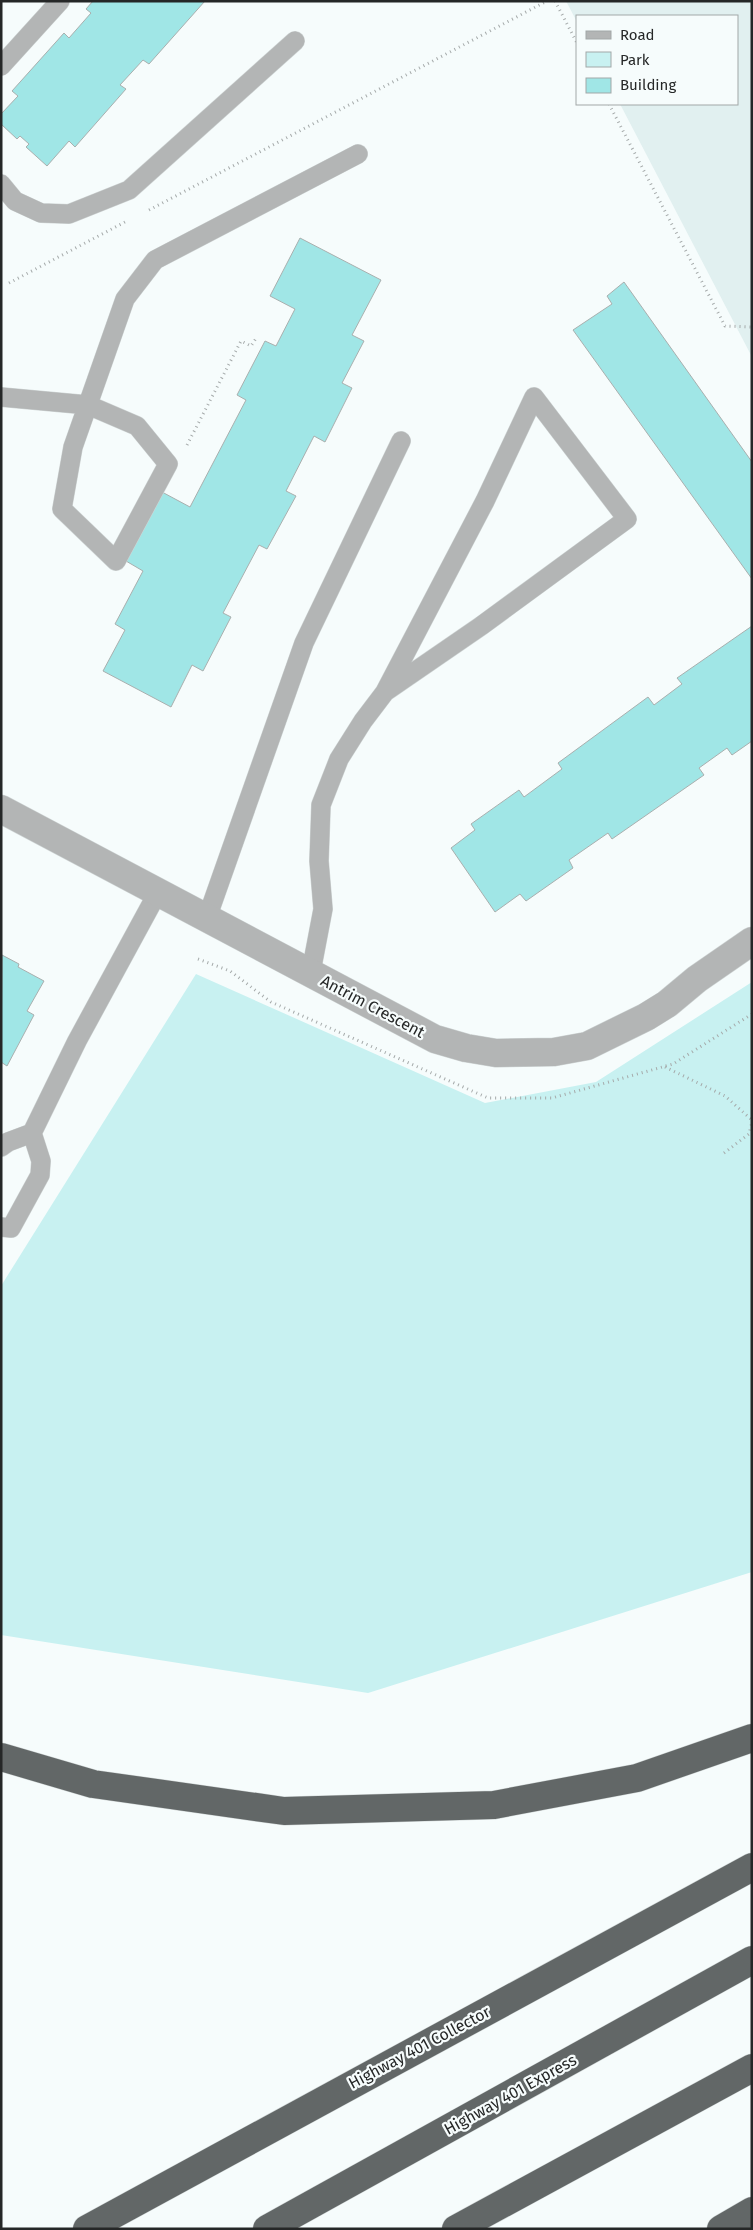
<svg xmlns="http://www.w3.org/2000/svg" width="753" height="2230" font-family="'Fira Sans',sans-serif">
<style>
.built{fill:#e1f0f0}
.green{fill:#c8f1f1}
.building{fill:#a0e6e6;stroke:#a9afae}
.lines{fill:none;stroke-linecap:round;stroke-linejoin:round}
.service-casing{stroke:#d0d6d6;stroke-width:20}
.minor-casing{stroke:#d0d6d6;stroke-width:29}
.motorway-casing{stroke:#d0d6d6;stroke-width:29}
.path{stroke:#a5aaaa;stroke-width:3;stroke-dasharray:1 4;stroke-linecap:butt}
.service{stroke:#b3b5b5;stroke-width:19}
.minor{stroke:#b3b5b5;stroke-width:28}
.motorway{stroke:#626767;stroke-width:28}
.labels{text-anchor:middle;stroke-width:4.5;stroke-linejoin:round;paint-order:stroke}
.street-label{font-size:16px;fill:#252727;stroke:#f6fcfc}
</style>
<rect width="100%" height="100%" fill="#f6fcfc"/>
<path class="built" d="M566,1H752V357L620,104H737V16H577V22Z"/>
<path class="green" d="M196,974L485,1103L596,1082L752,982V1572L368,1693L1,1635V1286Z"/>
<path class="building" d="M93,1H205L149,64L143,60L120,85L126,89L75,147L69,141L47,166L26,147L29,144L20,136L17,139L1,124V114L18,96L12,91L64,33L69,38L91,13L86,9Z
M300,238L381,280L352,335L364,341L342,383L352,388L325,442L314,436L286,491L296,496L267,549L259,545L223,613L231,617L203,671L192,665L171,707L103,671L125,630L115,624L143,571L126,561L162,492L190,507L246,400L237,395L265,341L276,346L295,309L270,296Z
M624,282L752,462V579L573,330L612,304L607,296Z
M752,626V741L732,755L727,748L699,768L704,775L612,839L608,833L569,860L573,868L526,901L520,894L495,912L451,848L475,830L471,824L519,790L524,797L562,769L558,763L648,697L654,705L682,684L677,678Z
M2,955L19,964L18,967L44,981L27,1011L34,1015L7,1066L1,1062Z"/>
<g class="lines">
<defs>
<path id="service" d="M1,66L60,1
M1,184L15,201L41,213L69,214L129,190L295,41
M1,397L88,405L137,426L168,464L116,561L62,509L73,447L125,299L155,260L358,154
M207,918L304,643L401,441
M311,972L323,909L319,861L321,805L339,759L363,721L385,692L485,501L534,397L627,519L481,626L385,692
M1,1147L8,1142L32,1133L77,1041L158,892
M1,1227L11,1228L40,1175L41,1161L32,1133"/>
<path id="minor" d="M1,809L435,1039L466,1048L496,1053L554,1052L587,1046L646,1017L667,1004L697,979L752,941"/>
<path id="motorway" d="M1,1757L93,1784L284,1811L494,1805L637,1778L752,1738
M87,2229L752,1867
M267,2229L752,1960
M456,2229L752,2068
M721,2229L752,2211"/>
</defs>
<use href="#service" class="service-casing"/>
<use href="#minor" class="minor-casing"/>
<use href="#motorway" class="motorway-casing"/>
<path class="path" d="M555,1L577,43
M609,104L725,326L752,327
M149,210L547,1
M9,283L125,222
M187,445L241,341L251,346L257,337
M198,959L230,971L271,1002L488,1098H552L673,1064L752,1014
M665,1067L725,1096L752,1120
M724,1153L749,1134L752,1122"/>
<use href="#service" class="service"/>
<use href="#minor" class="minor"/>
<use href="#motorway" class="motorway"/>
</g>
<g class="labels">
<g class="street-label">
<text transform="translate(373 1006) rotate(28)" y="6">Antrim Crescent</text>
<text transform="translate(419 2047) rotate(-28)" y="6">Highway 401 Collector</text>
<text transform="translate(510 2094) rotate(-29)" y="6">Highway 401 Express</text>
</g>
</g>
<rect width="753" height="2230" fill="none" stroke="#252727" stroke-width="5"/>
<rect x="576" y="15" width="162" height="90" fill="#f6fcfc" stroke="#a2a7a7"/>
<rect x="586" y="31" width="25" height="8" fill="#b3b5b5" stroke="#a2a7a7"/>
<text x="620" y="40" font-size="15" fill="#252727">Road</text>
<rect x="586" y="52" width="25" height="15" fill="#c8f1f1" stroke="#a2a7a7"/>
<text x="620" y="65" font-size="15" fill="#252727">Park</text>
<rect x="586" y="78" width="25" height="15" fill="#a0e6e6" stroke="#a2a7a7"/>
<text x="620" y="90" font-size="15" fill="#252727">Building</text>
</svg>
